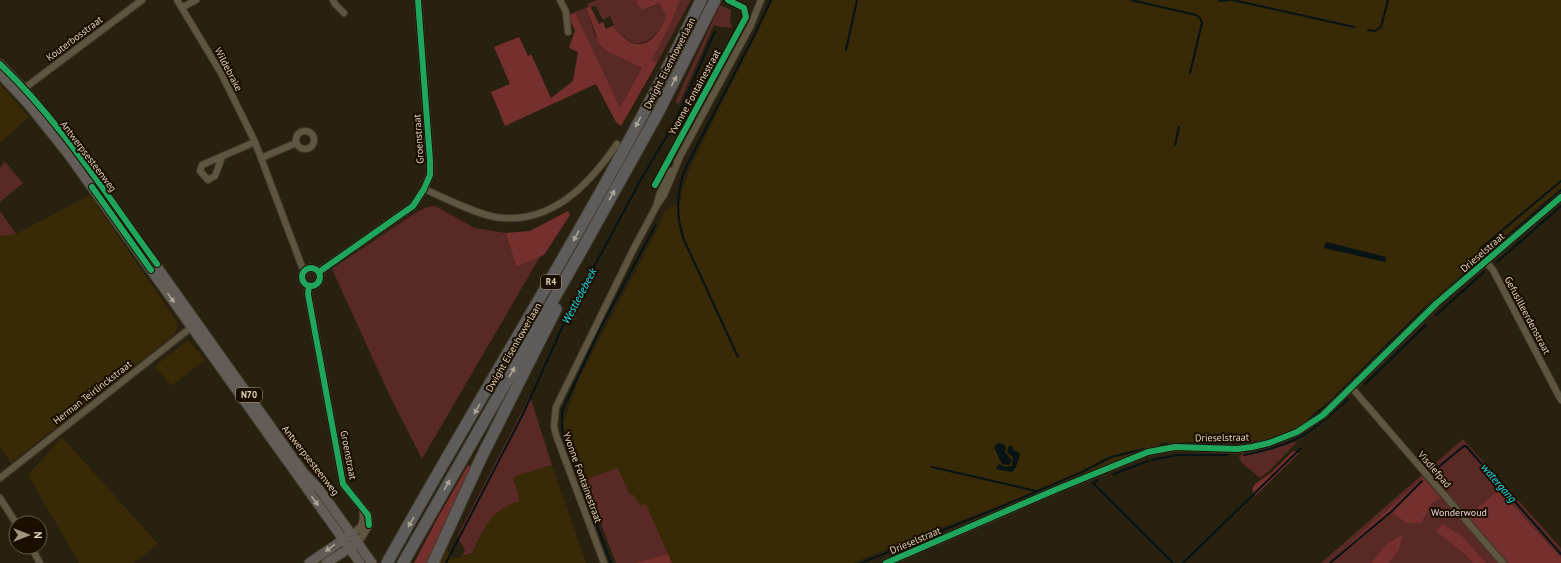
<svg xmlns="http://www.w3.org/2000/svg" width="1561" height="563" font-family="'PT Sans',sans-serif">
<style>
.built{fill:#382907}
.green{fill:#592926}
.forest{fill:#752f2c}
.water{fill:#071314}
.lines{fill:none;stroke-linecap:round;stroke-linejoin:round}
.stream{stroke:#071314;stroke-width:2}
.minor-casing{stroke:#433c2e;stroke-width:8}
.tertiary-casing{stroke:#433c2e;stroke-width:9}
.primary-casing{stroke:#433c2e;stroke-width:11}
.motorway-casing{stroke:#433c2e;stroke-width:13}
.minor{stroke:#5f5641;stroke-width:6}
.tertiary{stroke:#5f5641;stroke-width:7}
.primary{stroke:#625d56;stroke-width:9}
.motorway{stroke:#5e5d5b;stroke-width:11}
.cycleway-casing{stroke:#190e00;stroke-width:8}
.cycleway{stroke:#20a55d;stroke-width:6}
.oneway{fill:#aea493}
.oneway2{fill:#afa491}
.labels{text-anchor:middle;stroke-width:4;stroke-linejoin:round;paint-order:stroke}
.shield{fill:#190e00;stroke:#a69981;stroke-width:1}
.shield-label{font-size:9px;font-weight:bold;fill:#e3d4b8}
.street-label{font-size:10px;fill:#e3d4b8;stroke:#190e00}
.park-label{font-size:10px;fill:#efd6d4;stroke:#190e00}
.water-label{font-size:11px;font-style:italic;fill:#17e5f4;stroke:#190e00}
</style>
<rect width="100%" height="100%" fill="#282110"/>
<path class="built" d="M773,0H1561V189L1498,242L1477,264L1390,340L1321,410L1297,428L1265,440L1239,442L1162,443L852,563H616L603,527L563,424L579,378L657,230L665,210L680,204L682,191L691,166Z
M0,84L29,117L0,143Z
M90,195L177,322V328L174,335L11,463L0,446V236L16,234Z
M188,340L205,360L171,386L155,366Z
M62,437L158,544L134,563H79L28,475Z
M552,465L586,563H439L447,547L449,554L453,558H458L472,553L488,521L505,505L520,501L513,477Z"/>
<path class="green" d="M597,0H636V2L646,10L659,3L666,16C662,31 651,42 636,44L628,40L612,26L614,25L610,16L603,20L596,6L589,7L587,4Z
M680,0H691L657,63L652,60L672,21Z
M720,5L731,10L730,22L732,28C726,27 720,28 714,25L679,104L675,102Z
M586,8L595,35L608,52L642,68L620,107L575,12Z
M5,162L23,183L0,202V167Z
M435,206L475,228L506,233L516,267L541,255L422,459L389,394L332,269L415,213L427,207Z
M0,211L16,234L0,236Z
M530,396L552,465L513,477L520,501C490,510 485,527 472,553L462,556L465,550L458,539V535Z
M1463,439L1561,548V563H1321Z
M1298,441L1269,471L1260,478L1242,463L1239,457L1242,453L1264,451Z
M618,468L630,495H634L640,505L646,504L668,554L634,563H616L584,480Z"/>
<path class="forest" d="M636,0H680L672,21L652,60L657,63L621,126L616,122L596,84L505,126L491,92L510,84L494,47L519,37L528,56L531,54L551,98L573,81L578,52L569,48L575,30L568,16L575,12L620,107L642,68L608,52L600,45L586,8L590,6L599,24L603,22L606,29L612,26C619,32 627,42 635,44C650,47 663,28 666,16L659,3L644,10L638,6Z
M568,211L570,215L544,255L516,267L506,233L530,231Z
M1295,451L1299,453L1255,496L1252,489L1255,484L1272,472L1292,452Z
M468,465L473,468L429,563H414L436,521Z
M1423,478L1441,498L1432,503L1421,523H1406L1392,512L1348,550L1346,547Z
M1499,490L1561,558V563H1509L1468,516Z
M1442,524L1461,535L1486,563H1473L1466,555L1436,531Z
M1402,535L1399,550L1389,563H1371L1387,544Z
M668,554L672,563H634Z"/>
<path class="water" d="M1326,242L1386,257L1385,262L1324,248Z
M998,443L1003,444L1006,447L1005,452L1012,461L1009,465L1002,464L994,447Z
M1009,446H1012L1014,451L1018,452L1020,455L1016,467L1012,472L996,469L999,464L1005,467L1012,466L1013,457L1007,452Z"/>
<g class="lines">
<path class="stream" d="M1131,0L1196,15L1200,18L1202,23L1190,73
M1233,0L1354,27
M1219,1L1231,0
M1368,30L1375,31L1381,27L1388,0
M846,50L857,0
M1175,145L1179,127
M1480,249L1561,181
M1491,251L1561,190
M1497,262L1561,206
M1436,315L1484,272
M738,357L684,240C675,214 676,190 687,165L753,38L771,0
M1365,384L1426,325
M1307,421L1330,402L1423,310L1470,269
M1260,442L1279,436
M1161,445C1193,440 1225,449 1256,443
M1244,455C1293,446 1312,433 1348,399
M1152,460L1177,455H1228
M932,467L1036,491
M577,470L564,439L562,428V411L600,329L655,226
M1431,473L1464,446H1466L1561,554
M1114,474L1148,461
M580,480L611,563
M1098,480L1093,483L1173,563
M446,563L523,414L566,319L639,183L676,120L715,31
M861,563L1005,505L1082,472L1111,457L1144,449
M1183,563L1300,449
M1330,563L1392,511L1422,481"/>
<defs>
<path id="minor" d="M177,0L221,73L255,142L304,272
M333,0L335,4L344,13
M560,0L566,12L568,32
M183,7L196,0
M22,90L142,0
M296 140a9 9 0 1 1 18 0a9 9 0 1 1-18 0Z
M222,157L215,176L208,180L200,171L202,165L255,142
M261,158L296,143
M677,162L751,25L761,0
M424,189C447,199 471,212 495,217C550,226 589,185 617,144
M657,203L660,193L671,171
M1486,262L1493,270L1561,400
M1351,387L1503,563
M0,478L193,326
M0,498L16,523
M31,547L40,563
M604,563L556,435L554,426L556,407L634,248L657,205L664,195L679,159"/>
<path id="tertiary" d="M302 277a9 9 0 1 1 18 0a9 9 0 1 1-18 0Z
M319,272L413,206L424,189L430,175V160L418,0
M309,286L308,294L343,484L368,515L369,525L358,543
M352,534C361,528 365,524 363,512
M886,563L1055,490L1148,452L1175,447L1237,449L1252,447L1269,443L1297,432L1323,415L1437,303L1561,197"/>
<path id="primary" d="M0,64L24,89L77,154L303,472L319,489L372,563
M0,74L28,104L68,154L360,563
M309,563L347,537
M326,563L353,546"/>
<path id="motorway" d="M387,563C491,375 608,194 701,0
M403,563L580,253L659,111L715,0
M433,563L482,456L556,309"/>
</defs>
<use href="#minor" class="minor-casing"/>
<use href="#tertiary" class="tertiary-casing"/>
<use href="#primary" class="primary-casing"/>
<use href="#motorway" class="motorway-casing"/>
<use href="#minor" class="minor"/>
<use href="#tertiary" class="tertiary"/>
<use href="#primary" class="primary"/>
<use href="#motorway" class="motorway"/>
<defs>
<path id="cycleway" d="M0,64C61,122 107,196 157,264
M655,185L746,17L744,8L728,0
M92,187L151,270
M302 277a9 9 0 1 1 18 0a9 9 0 1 1-18 0Z
M319,272L413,206L424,189L430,175V160L418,0
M309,286L308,294L343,484L368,515L369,525
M886,563L1055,490L1148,452L1175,447L1237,449L1252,447L1269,443L1297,432L1323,415L1437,303L1561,197"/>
</defs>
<use href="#cycleway" class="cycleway-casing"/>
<use href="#cycleway" class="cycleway"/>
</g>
<defs><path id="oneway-solid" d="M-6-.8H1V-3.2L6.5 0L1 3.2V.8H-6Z"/></defs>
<g class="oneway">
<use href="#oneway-solid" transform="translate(674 81) rotate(-63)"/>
<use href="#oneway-solid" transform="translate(638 122) rotate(118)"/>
<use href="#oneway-solid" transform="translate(612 195) rotate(-61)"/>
<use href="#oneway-solid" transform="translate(576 236) rotate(118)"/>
<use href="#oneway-solid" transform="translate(512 372) rotate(-60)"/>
<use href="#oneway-solid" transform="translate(477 409) rotate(120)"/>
<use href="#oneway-solid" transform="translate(447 485) rotate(-60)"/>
<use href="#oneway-solid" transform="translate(411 522) rotate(120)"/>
</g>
<g class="oneway2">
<use href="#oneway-solid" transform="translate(171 298) rotate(54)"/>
<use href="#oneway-solid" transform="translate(315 501) rotate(54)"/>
<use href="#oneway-solid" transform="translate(330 548) rotate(144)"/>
</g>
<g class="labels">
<g class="shield">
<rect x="541" y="275" width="20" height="14" rx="3"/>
<rect x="236" y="388" width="26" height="14" rx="3"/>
</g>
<g class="shield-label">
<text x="551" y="285">R4</text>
<text x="249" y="398">N70</text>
</g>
<g class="street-label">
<text transform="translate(74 38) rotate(-37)" y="4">Kouterbosstraat</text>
<text transform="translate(669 63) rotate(-63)" y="4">Dwight Eisenhowerlaan</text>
<text transform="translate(229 69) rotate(62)" y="4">Wildebrake</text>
<text transform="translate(694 92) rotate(-61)" y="4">Yvonne Fontainestraat</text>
<text transform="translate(418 139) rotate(-94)" y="4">Groenstraat</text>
<text transform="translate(89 156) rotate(53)" y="4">Antwerpsesteenweg</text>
<text transform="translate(1482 252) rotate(-41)" y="4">Drieselstraat</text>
<text transform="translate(1528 315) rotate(62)" y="4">Gefusilleerdenstraat</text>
<text transform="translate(513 347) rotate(-60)" y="4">Dwight Eisenhowerlaan</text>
<text transform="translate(92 392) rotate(-38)" y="4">Herman Teirlinckstraat</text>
<text transform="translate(1222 437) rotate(-1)" y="4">Drieselstraat</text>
<text transform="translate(349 455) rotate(79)" y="4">Groenstraat</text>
<text transform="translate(311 460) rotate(52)" y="4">Antwerpsesteenweg</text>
<text transform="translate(1435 469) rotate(49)" y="4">Visdiefpad</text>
<text transform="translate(583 477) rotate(70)" y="4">Yvonne Fontainestraat</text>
<text transform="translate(915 540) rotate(-23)" y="4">Drieselstraat</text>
</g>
<g class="park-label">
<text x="1459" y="516">Wonderwoud</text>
</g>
<g class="water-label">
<text transform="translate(579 296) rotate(-62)" y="4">Westledebeek</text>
<text transform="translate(1499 483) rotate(49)" y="4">watergang</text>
</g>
</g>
<g transform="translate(28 535) rotate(90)"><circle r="19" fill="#190e00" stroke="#6a5d4a"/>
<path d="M0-3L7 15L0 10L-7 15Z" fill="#a2957d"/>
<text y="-6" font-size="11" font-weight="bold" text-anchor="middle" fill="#e3d4b8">N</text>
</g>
</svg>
